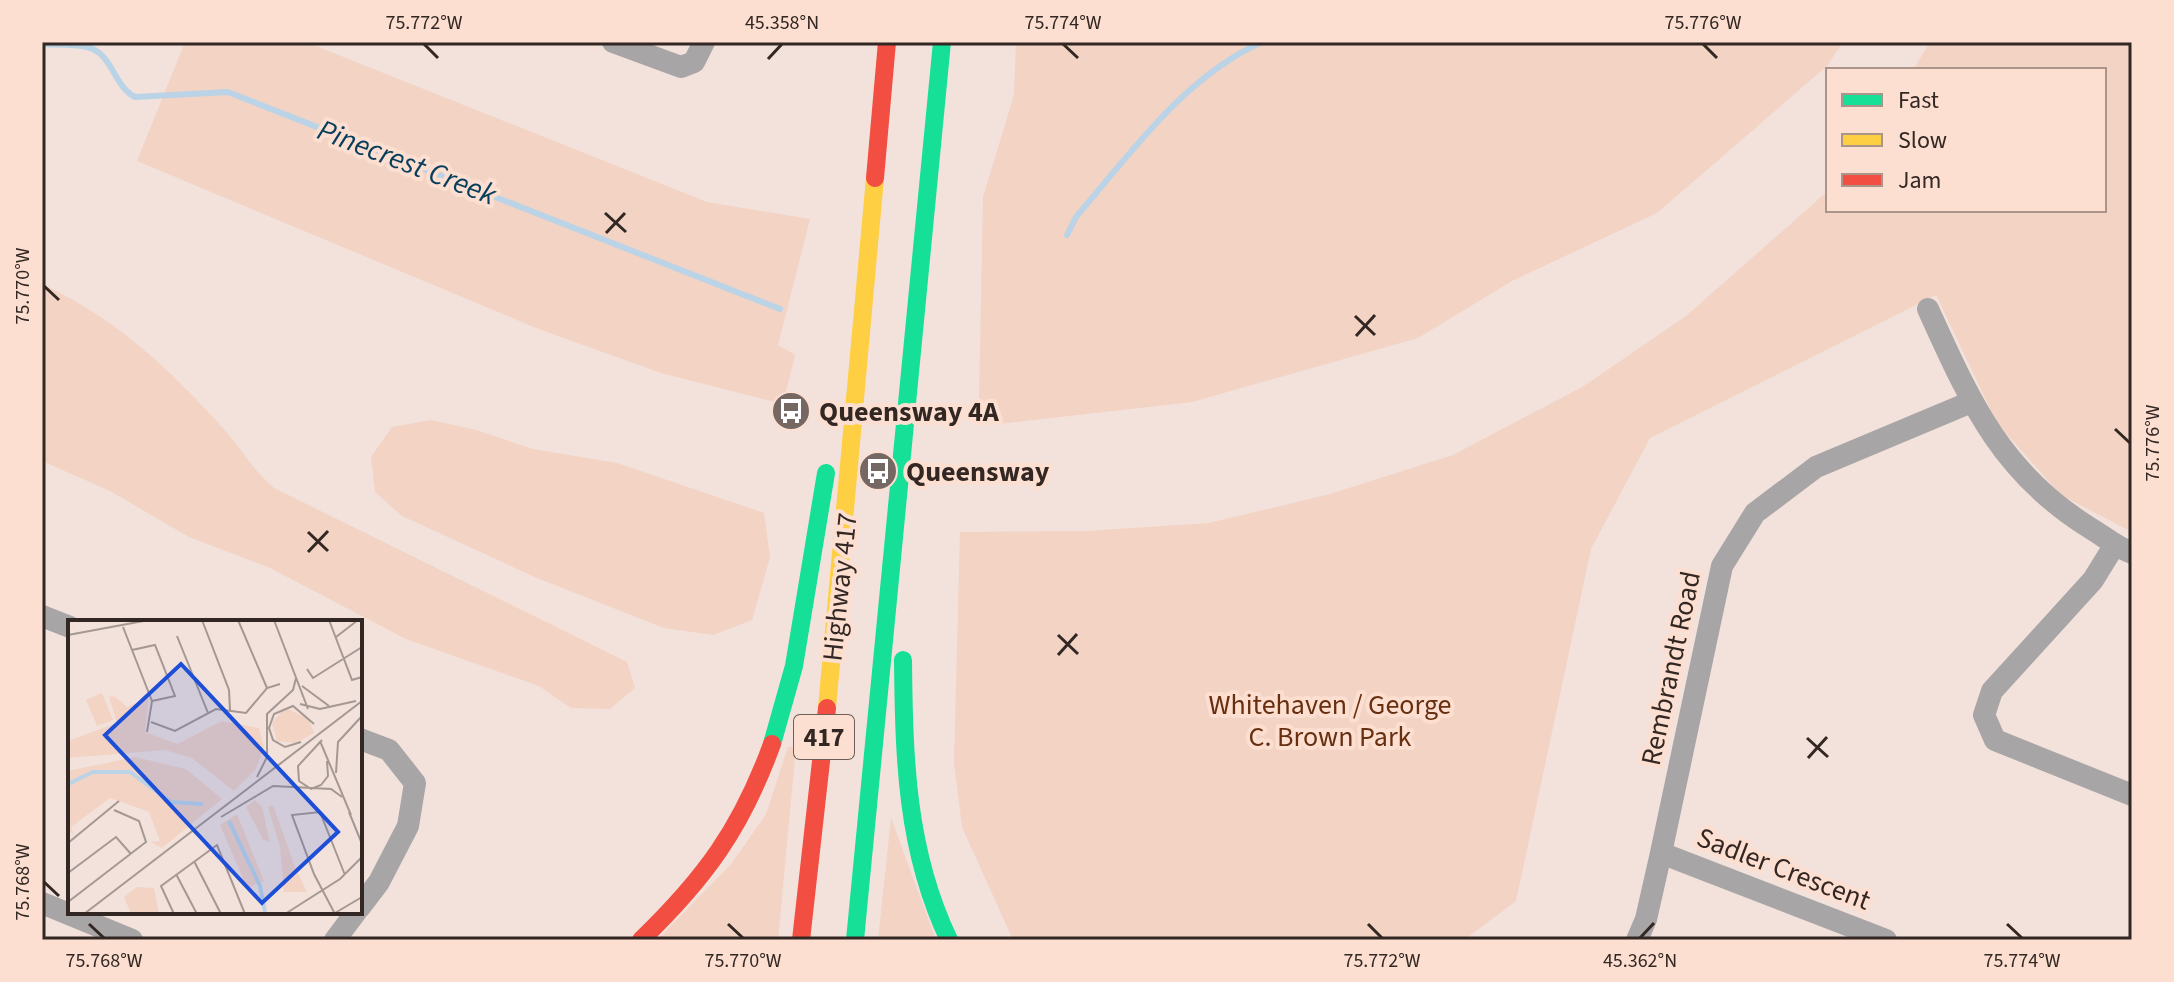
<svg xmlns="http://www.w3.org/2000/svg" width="2174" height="982" font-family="'Source Sans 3',sans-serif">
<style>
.green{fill:#f2d3c4}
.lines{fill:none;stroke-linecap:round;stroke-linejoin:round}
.stream{stroke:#bbd3e6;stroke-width:6}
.street{stroke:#a8a5a6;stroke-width:22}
.fast{stroke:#16e098;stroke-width:18}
.slow{stroke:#ffcf43;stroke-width:18}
.jam{stroke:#f24e42;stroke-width:18}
.ticks{fill:none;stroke:#322722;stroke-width:3}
.labels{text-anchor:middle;stroke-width:8;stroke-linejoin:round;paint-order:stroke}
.shield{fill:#fcdfd1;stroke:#6f5e56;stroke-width:2}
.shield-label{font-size:26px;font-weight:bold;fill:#322722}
.poi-label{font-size:28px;font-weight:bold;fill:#322722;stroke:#fcdfd1;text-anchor:start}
.street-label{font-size:28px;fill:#322722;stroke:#fcdfd1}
.park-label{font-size:28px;fill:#672f0f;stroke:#fcdfd1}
.water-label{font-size:30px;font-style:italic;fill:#073e5b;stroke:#fcdfd1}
.inset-river{fill:none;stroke:#bbd3e6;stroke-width:4}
.inset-road{fill:none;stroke:#a59791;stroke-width:2}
.view{fill:#1d4ed8;fill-opacity:0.15;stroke:#1d4ed8;stroke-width:4}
.inset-edge{fill:none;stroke:#322722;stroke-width:4}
.neatline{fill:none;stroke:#322722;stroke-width:3}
.ticks-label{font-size:20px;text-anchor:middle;fill:#322722}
</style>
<rect width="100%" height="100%" fill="#f2e2db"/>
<path class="green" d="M185,42H306L707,202L810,219L778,345L795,355L783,404L661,373L536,328L137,161Z
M1016,42H1843L1827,66L1657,213L1512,281L1418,338L1192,402L999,424L979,402L983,197L1014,95Z
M1930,42H2132V532L2061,495L1997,423L1936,295L1650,438L1591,549L1516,901L1464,940H1013L962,827L954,763L960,532L1086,531L1209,523L1330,494L1453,455L1584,386L1686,316L1828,191V210H2104V70H1913Z
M42,284C117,319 167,367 223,428C242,449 251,468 274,488L627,662L635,688L610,709L571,708L539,686L406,639L268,567L189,537L110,491L42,461Z
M431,420L476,430L533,449L617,463L764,513L770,557L752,620L713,635L664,628L537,578L402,516L375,492L371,457L392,427Z
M788,747H796L778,940H657L732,863L766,814Z
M891,818L936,940H878Z"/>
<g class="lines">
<path class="stream" d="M42,44C56,45 73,44 87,47C113,53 113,86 135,97L228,92L780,309
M1067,235L1076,217C1131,153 1184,77 1262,42"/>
<path class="street" d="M613,42L681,67L694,62L704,42
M1928,309C1970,401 2000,472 2090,528C2105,537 2116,547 2132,553
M2114,546L2093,580L1992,691L1984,715L1995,740L2132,795
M42,616L70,627
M360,739L389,750L415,783L408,826L379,882L360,907
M1661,853L1886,940
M42,903L132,940
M335,940L356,912
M1637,940L1646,919L1661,853L1722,566L1755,513L1816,467L1971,402"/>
<path class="fast" d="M903,660C904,758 906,850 949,940
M772,744L794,666L826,473
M855,940L942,42"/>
<path class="slow" d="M827,708L875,178"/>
<path class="jam" d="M875,178L887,42
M641,940C705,878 741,829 772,744
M801,940L827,708"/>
</g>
<path class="ticks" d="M424,44L438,58M1063,44L1078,58M1703,44L1717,58M768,59L782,44M605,213L626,232M606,233L625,213M44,286L59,300M1355,316L1375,335M1356,336L1375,315M2115,429L2130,443M308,532L328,551M308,552L328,531M1058,635L1078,654M1058,655L1077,634M1807,738L1828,757M1808,758L1827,737M44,882L59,896M89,924L104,938M728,924L743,938M1368,924L1382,938M2007,924L2022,938M1640,938L1654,923"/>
<defs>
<symbol id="bus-disc" viewBox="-11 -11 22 22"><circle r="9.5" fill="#756863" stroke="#fcdfd1"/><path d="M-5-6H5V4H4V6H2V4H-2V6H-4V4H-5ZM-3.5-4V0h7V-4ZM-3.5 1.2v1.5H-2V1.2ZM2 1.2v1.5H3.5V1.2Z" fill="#fff"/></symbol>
</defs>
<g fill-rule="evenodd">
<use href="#bus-disc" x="769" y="389" width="44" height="44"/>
<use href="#bus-disc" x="856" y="449" width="44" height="44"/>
</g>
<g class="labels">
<rect class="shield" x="794" y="715" width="60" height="44" rx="6"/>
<g class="shield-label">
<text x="824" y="746">417</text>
</g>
<g class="poi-label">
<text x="819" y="421">Queensway 4A</text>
<text x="906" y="481">Queensway</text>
</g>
<g class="street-label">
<text transform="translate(839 587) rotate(-84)" y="10">Highway 417</text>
<text transform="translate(1670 668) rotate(-78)" y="10">Rembrandt Road</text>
<text transform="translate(1784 868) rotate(21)" y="10">Sadler Crescent</text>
</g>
<g class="park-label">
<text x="1330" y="714">Whitehaven / George<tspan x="1330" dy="32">C. Brown Park</tspan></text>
</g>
<g class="water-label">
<text transform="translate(407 162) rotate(21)" y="10">Pinecrest Creek</text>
</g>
</g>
<g transform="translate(68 620)">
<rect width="294" height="294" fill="#f2e2db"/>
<path d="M34,73L45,100L29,106L18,80ZM46,76L59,87L81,78L77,112L109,124L154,101L191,108L196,127L188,149L166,171L124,138L97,130L0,138V121L49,103L41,77ZM217,88L240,98L246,113L228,123L209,121L204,103ZM67,137L118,149L154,179L94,228L83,222L92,221L81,192L42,178L3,207L6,215L0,210V151ZM187,180L194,187L202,222L195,220L178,187ZM205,185L227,247L239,272H216L212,227L200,187ZM169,194L196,261L179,268L152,205ZM69,267L86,268L91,294H63L56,277Z" fill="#f2d3c4"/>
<path class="inset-river" d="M0,164L25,152H62L103,182L135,184M161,201L192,266L197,292"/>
<path class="inset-road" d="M134,0L161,70L162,90M170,0L199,68M206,0L240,89M261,0L284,60L294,57M55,7L84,81L79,112M0,15L81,0M109,16L140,93M268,17L290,0M64,30L87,25L107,76L84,81M239,49L245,58L294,27M234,66L261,86M232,84L252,89L288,81M83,102L107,111L148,89L178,93L199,68L212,64M254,120L230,146L231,161L243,169L253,165L260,156L259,141M252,121L283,195M233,122L217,127L205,120L201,108L206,94L225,86L246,104M268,153L270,122L294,96M189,157L199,137V94L225,70L228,58M281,192L294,224M153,197L205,166L263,169L274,177M0,223L51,181M126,241L153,294M0,253L48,217L63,234M108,254L129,294M0,282L78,222L71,201L46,190M267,293L294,277M16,294L294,81M106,294L93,266L149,225L177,294M217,294L272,259L294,237M267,294L246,254L224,195L252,192L277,255"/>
<path class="view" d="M113,44L270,212L194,283L37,115Z"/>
<rect width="294" height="294" class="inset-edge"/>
</g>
<rect width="2174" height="982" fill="none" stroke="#fcdfd1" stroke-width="88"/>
<rect x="1826" y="68" width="280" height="144" fill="#fcdfd1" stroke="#ab958b" stroke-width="2"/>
<rect x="1842" y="94" width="40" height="12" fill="#16e098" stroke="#ab958b" stroke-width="2"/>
<text x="1898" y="108" font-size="24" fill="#322722">Fast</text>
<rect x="1842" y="134" width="40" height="12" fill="#ffcf43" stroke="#ab958b" stroke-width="2"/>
<text x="1898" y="148" font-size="24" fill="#322722">Slow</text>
<rect x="1842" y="174" width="40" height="12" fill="#f24e42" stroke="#ab958b" stroke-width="2"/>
<text x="1898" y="188" font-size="24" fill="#322722">Jam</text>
<rect x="44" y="44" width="2086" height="894" class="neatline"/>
<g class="ticks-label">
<text x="424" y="29">75.772°W</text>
<text x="782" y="29">45.358°N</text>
<text x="1063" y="29">75.774°W</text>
<text x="1703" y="29">75.776°W</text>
<text transform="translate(22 286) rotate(-90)" y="7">75.770°W</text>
<text transform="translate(2152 443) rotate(-90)" y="7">75.776°W</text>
<text transform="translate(22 882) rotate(-90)" y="7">75.768°W</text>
<text x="104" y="967">75.768°W</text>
<text x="743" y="967">75.770°W</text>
<text x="1382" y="967">75.772°W</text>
<text x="1640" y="967">45.362°N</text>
<text x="2022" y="967">75.774°W</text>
</g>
</svg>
